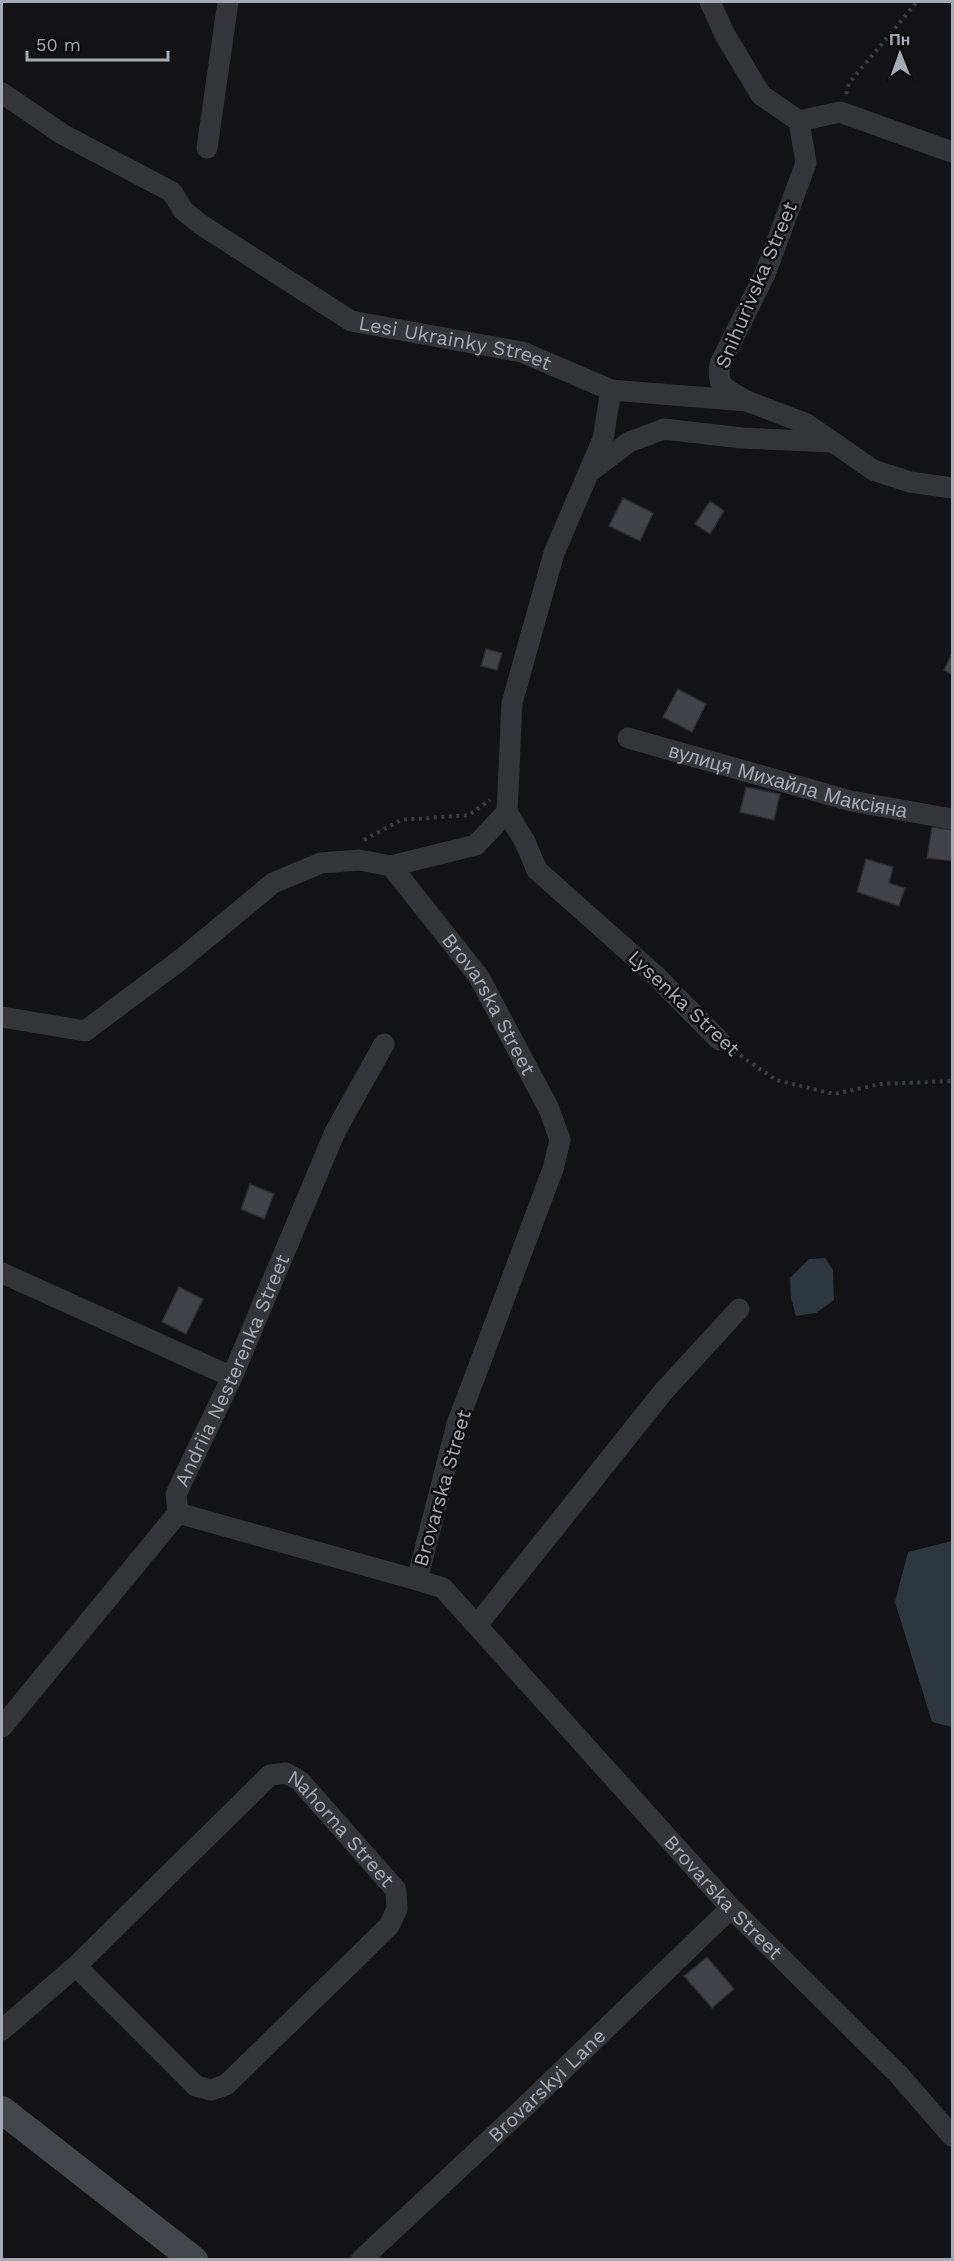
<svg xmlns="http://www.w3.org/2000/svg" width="954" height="2261" font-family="'Work Sans',sans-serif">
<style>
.water{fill:#2d373d}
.building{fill:#424348;stroke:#2d2d31;stroke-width:1.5}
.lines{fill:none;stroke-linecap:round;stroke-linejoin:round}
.path{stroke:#3a3c40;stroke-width:4;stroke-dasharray:3 4.5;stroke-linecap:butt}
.street{stroke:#343539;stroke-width:21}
.secondary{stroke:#424549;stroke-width:28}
.labels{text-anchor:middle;stroke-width:5;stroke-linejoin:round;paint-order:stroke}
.street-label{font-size:20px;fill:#a5abb4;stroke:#0e0e10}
</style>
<rect width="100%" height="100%" fill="#131315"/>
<path class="water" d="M825,1258L833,1270L834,1300L816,1313L796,1316L791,1298L790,1278L809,1259Z
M952,1541V1727L932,1722L895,1602L908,1552Z"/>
<path class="building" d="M623,498L653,513L640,541L609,526Z
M710,501L724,511L710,534L695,524Z
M486,649L502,653L497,670L481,666Z
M952,653V675L944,670Z
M678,689L706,704L692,732L663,717Z
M746,787L780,794L774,820L740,812Z
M932,827L952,830V861L927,858Z
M866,859L893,867L889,883L905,888L899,906L857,892Z
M250,1184L274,1194L264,1219L241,1209Z
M179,1287L203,1299L186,1334L162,1322Z
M707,1957L734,1989L712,2008L684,1976Z"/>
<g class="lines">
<path class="path" d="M846,94L849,83L917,2
M364,840L401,820L469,815L490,800
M734,1051L776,1080L834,1094L881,1084L952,1081"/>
<g class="street">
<path d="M710,2L725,35L761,95L799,121L806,163L765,274L720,364C716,388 726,389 745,400"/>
<path id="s1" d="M2,93L62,134L172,192L183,210L200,224L351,321L522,352L611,390L747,401L807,424L873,470L910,482L952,488"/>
<path d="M799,121L840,112L952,152"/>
<path d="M207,148L228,2"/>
<path d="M591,471L629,442L664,429L742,438L832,442"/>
<path id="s2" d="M628,738L851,801L952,819"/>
<path d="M507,812L525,842L537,870L655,975L719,1040"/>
<path d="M391,866L476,845L507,812L512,703L554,553L603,439L611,390"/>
<path id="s3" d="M2,1017L85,1031L179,961L273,883L321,863L359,860L391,866L479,977L549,1109L560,1140L553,1169L457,1424L417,1580L443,1588L731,1908L899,2075L952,2136"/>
<path d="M2,1273L232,1377"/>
<path d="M178,1513L417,1580"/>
<path d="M477,1625L663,1392L739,1309"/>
<path id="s4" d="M2,1727L178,1513L176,1494L232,1377L335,1132L384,1044"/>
<path id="s5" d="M2,2030L76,1966L270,1775L286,1773L300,1781L396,1890L397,1909L389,1926L226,2085L211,2090L196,2086L76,1966"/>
<path id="s6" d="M361,2260L513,2118L731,1908"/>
</g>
<path class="secondary" d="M2,2110L194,2260"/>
</g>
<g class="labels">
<g class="street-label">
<text transform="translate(756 285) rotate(-67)" y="7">Snihurivska Street</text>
<text dy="7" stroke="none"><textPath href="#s1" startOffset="526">Lesi Ukrainky Street</textPath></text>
<text dy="7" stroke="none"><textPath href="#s2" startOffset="166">вулиця Михайла Максіяна</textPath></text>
<text transform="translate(684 1003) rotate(43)" y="7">Lysenka Street</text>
<text dy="7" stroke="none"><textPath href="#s3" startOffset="616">Brovarska Street</textPath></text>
<text dy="7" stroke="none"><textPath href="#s4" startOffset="432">Andriia Nesterenka Street</textPath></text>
<text transform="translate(442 1488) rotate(-74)" y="7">Brovarska Street</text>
<text dy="7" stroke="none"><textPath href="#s5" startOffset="465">Nahorna Street</textPath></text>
<text dy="7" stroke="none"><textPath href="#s3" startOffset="1678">Brovarska Street</textPath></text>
<text dy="7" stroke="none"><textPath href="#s6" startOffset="255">Brovarskyi Lane</textPath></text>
</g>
</g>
<rect width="954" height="2261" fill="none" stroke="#a5abb4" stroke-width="6"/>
<g transform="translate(900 54) rotate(359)" stroke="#0e0e10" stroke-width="4.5" paint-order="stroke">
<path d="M0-4.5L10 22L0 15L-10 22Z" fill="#a5abb4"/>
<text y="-9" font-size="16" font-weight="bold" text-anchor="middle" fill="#a5abb4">Пн</text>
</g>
<path d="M27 51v9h141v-9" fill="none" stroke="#a5abb4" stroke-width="3"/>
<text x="36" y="51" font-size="18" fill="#a5abb4" stroke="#0e0e10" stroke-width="4.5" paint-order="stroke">50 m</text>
</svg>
